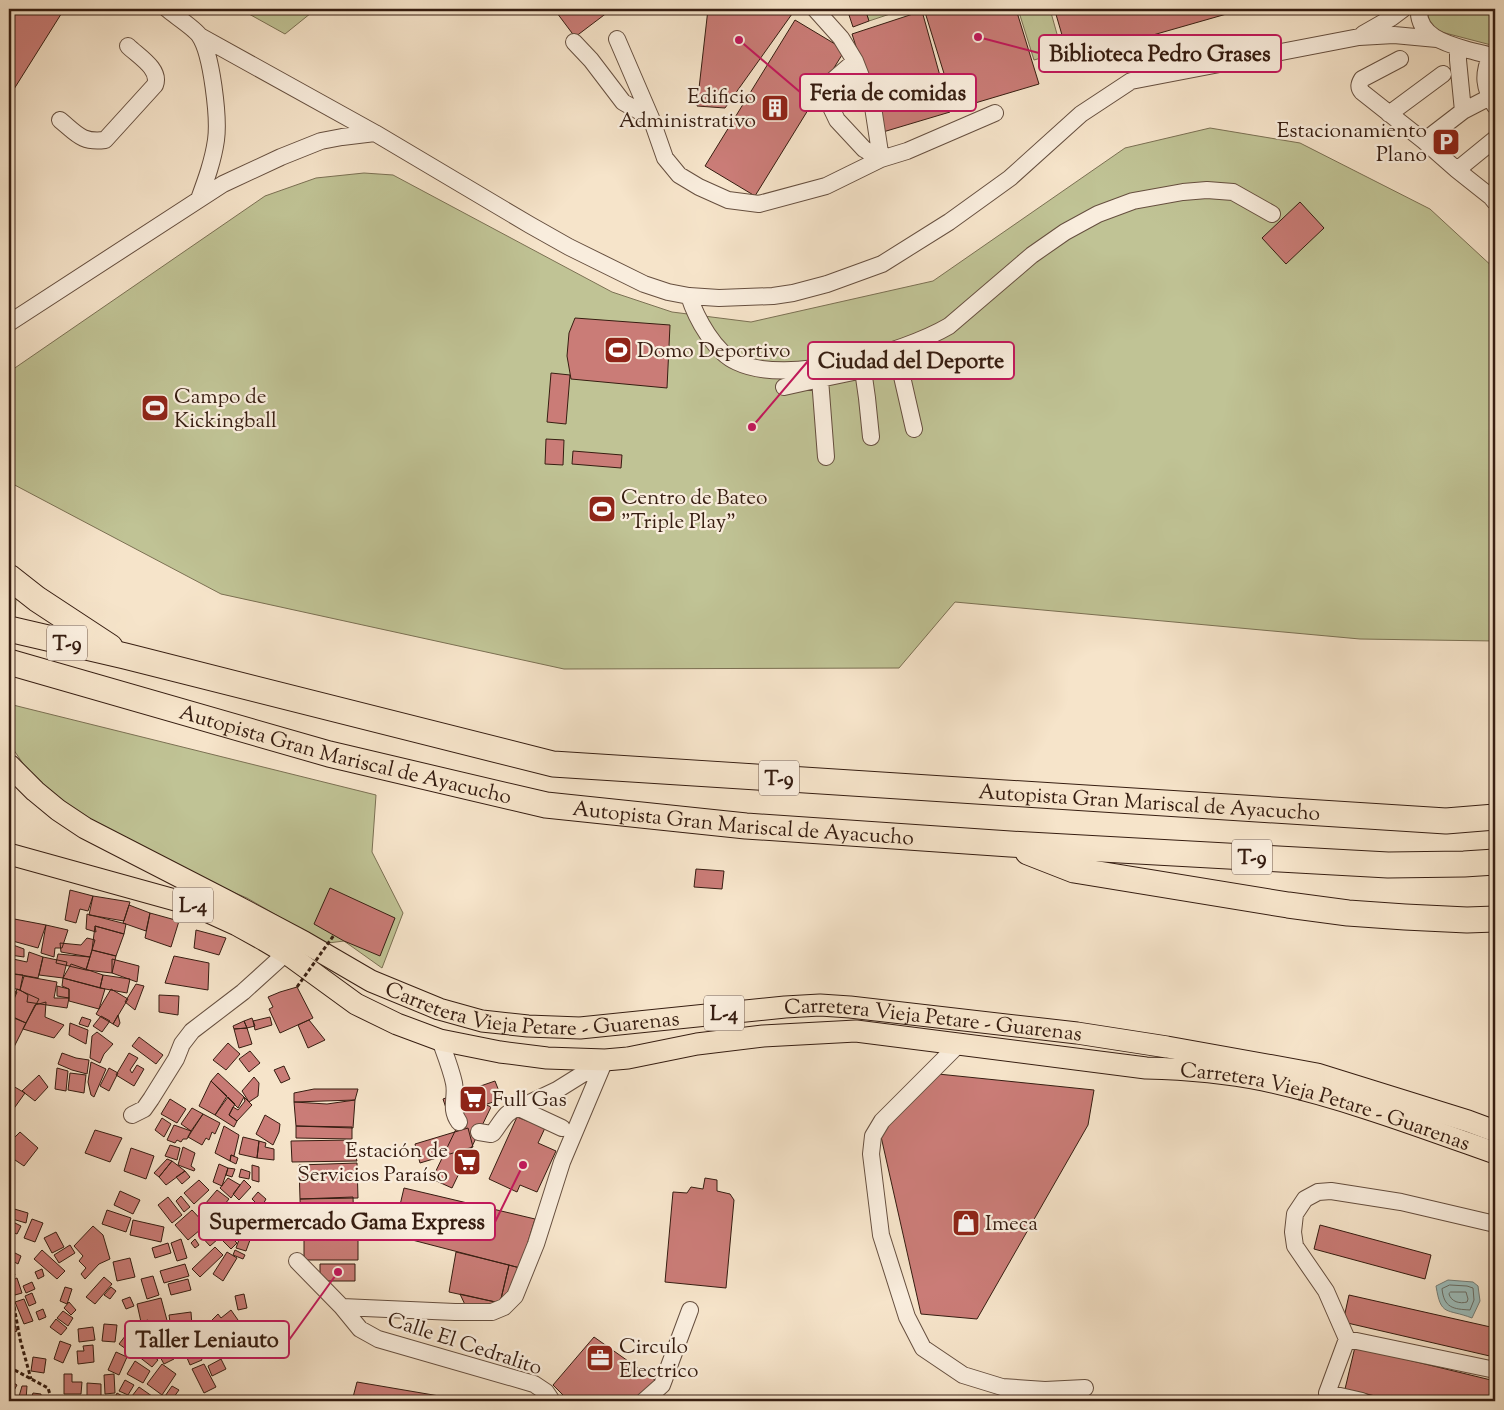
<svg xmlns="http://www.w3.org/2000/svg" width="1504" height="1410" font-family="'Sorts Mill Goudy',serif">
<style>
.green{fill:#c0c395;stroke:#7b7053}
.water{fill:#9dbebc;stroke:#747e78}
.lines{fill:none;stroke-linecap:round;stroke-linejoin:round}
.shore{stroke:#6a6e66;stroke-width:1}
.building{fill:#ca7c77;stroke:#361d11}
.minor-casing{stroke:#664f3f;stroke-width:18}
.major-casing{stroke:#361d11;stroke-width:23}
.highway-casing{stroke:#361d11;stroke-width:27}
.path{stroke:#361d11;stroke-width:3;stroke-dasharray:4 2.5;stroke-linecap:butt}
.minor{stroke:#f9eddd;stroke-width:16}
.major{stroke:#f6e4ca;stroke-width:21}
.highway{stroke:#f6e4ca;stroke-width:25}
.path-bridge{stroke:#361d11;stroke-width:3;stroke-dasharray:4 2.5;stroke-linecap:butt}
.labels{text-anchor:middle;stroke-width:4.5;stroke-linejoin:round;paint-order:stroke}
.shield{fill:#f9eddd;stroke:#705b4e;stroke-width:1}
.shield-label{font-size:20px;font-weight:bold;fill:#361d11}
.poi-label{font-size:21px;fill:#361d11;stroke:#f9eddd;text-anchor:start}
.street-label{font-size:21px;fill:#361d11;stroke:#f9eddd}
.leader{fill:none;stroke:#c2185b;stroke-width:2}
.callout-dot{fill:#c2185b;stroke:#f9eddd;stroke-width:2}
.callout{fill:#f9eddd;stroke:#c2185b;stroke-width:2}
.callout-label{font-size:22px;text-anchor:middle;font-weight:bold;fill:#361d11}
</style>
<rect width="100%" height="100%" fill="#f6e4ca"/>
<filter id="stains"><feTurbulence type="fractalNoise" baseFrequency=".004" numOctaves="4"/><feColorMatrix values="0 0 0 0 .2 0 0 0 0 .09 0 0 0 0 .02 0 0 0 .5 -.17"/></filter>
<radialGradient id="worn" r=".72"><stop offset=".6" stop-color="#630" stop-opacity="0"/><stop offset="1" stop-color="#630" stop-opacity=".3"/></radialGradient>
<path class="green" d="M240,9H316L285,34Z
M865,9H905L869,21Z
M1018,9H1050L1062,52L1034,60Z
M1428,9H1495V46L1445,33L1436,30L1428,21Z
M1210,128L1300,143L1430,209L1495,269V641L1360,639L955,602L899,668L564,669L221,594L9,482V372L265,196L316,178L364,173L393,175L612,292L672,312L751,322L933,281L1125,148Z
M9,591L16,597L15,619L9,617Z
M9,704L376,795L372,852L403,913L382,968L344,941L328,943L309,934L247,898L181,870L80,816L50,792L24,765L9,743Z"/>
<path class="water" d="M1448,1280L1473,1282L1478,1286L1480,1301L1472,1318C1446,1308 1441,1317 1436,1286Z"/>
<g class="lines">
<path class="shore" d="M1450,1285L1467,1286L1473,1288L1474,1300L1470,1310C1453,1309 1444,1308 1442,1289Z
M1451,1292H1466L1468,1299L1467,1302C1460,1304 1451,1302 1449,1294Z"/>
</g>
<path class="building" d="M9,9H59L63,11L9,97Z
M554,9H612L575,37Z
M708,9H784L792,14L725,108L697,106Z
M847,9H865L869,21L853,27Z
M924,9H1016L1039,84L955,109Z
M1064,9H1244L1069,59L1055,11Z
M922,11L950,112L883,132L852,34Z
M795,20L845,50L755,196L705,166Z
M1300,202L1324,228L1286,264L1262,238Z
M575,318L670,325L667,388L571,379L567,356L569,333Z
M551,373L570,375L566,424L547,422Z
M546,439L564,440L563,465L545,464Z
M573,451L622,455L621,468L572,464Z
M696,869L724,871L722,889L694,887Z
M330,888L395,918L380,956L344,941L314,924Z
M70,890L93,896L88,911L80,909L76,923L65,920Z
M93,896L130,902L124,921L89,915Z
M129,905L150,913L146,931L123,923Z
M150,913L179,921L171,947L145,938Z
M87,914L126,924L124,934L95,926L96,932L86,929Z
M9,918L46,925L38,948L9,940Z
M46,925L68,930L62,948H55L54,957L41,953Z
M95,926L124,934L116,956L92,950Z
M196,930L226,938L219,955L194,948Z
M87,938L95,940L90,957L61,952L60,943L81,945Z
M13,945L24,949V957L10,955L11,948Z
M92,950L116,956L112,973L86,970Z
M29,952L43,957L38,978L10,973L13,959L27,962Z
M58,954L90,957L86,970L56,963Z
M9,956H14L10,973L9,974Z
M174,956L209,963L208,990L165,983Z
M43,957L67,962L63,978L39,975Z
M112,959L139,966L137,982L112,973Z
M71,964L103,975L100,988L63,978Z
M9,974L23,975L20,990L9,987Z
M103,975L130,979L127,993L100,988Z
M24,976L57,982L54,998H69L67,1008L27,1002L28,995L20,990Z
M63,978L105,989L99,1009L69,1001V989L62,986Z
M136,984L144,986L135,1010L125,1002Z
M57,986L69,989V998L57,996Z
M297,987L313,1018L280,1033L269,1009L273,1007L268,997L280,992Z
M17,989L39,999L26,1023L9,1015V1010Z
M111,989L128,999L113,1024L96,1014Z
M9,990L17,992L9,1011Z
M159,995L179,996L178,1015L159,1012Z
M46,1002L45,1017L64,1025L54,1038L23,1029L35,1005Z
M118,1015L120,1023L118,1027L113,1024Z
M9,1016L26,1023L12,1051L9,1050Z
M101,1016L110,1021L102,1032L93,1026Z
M82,1017L91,1020L88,1027L79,1024Z
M270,1017L272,1025L255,1030L253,1021Z
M252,1018L255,1026L247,1028L244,1021Z
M309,1020L325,1040L308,1048L298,1025Z
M244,1021L247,1028L234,1029L233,1026Z
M70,1023L88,1030L86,1044L69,1035Z
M247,1028L252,1044L239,1048L234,1029Z
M97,1032L113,1044L104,1054L100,1063L90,1058L92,1036Z
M139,1037L163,1055L156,1064L132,1046Z
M228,1043L240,1054L226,1070L213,1060Z
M250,1051L260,1063L249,1072L239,1059Z
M62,1053L76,1058L89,1060L87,1074L72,1070L58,1064Z
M129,1053L138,1058L130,1070L132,1073L137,1065L144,1069L134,1086L116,1075Z
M91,1062L106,1069L94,1097L91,1095L88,1082Z
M284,1066L290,1079L281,1083L274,1070Z
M57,1068L68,1071L66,1091L55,1089Z
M109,1068L118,1073L109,1091L100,1086Z
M70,1073L86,1075L84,1093L68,1090Z
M218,1073L244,1097L238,1108L211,1081Z
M938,1074L1094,1090L1088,1125L977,1319L921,1314L880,1132Z
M39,1075L48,1087L35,1101L22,1091Z
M254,1077L259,1083L258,1096L249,1102L242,1091Z
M211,1081L227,1096L215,1115L199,1106Z
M495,1081L502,1099L449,1117L443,1099Z
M13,1086L25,1093L10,1114L9,1113V1091Z
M314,1089H358L355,1100L294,1102V1093Z
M228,1097L235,1104L229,1115L237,1121L234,1127L215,1115Z
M244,1097L252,1105L237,1121L229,1115L233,1107L238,1110L245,1101Z
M471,1098L491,1107L452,1188L432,1179Z
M170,1099L186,1109L177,1123L161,1114Z
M355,1100L353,1128L296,1126L294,1102L327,1104Z
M192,1108L203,1114L191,1131L181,1124Z
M203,1114L220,1123L215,1134L212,1132L209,1140L206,1138L202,1145L188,1137Z
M265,1115L280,1124L279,1132L273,1145L256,1134Z
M517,1117L545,1128L538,1143L556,1151L537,1192L520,1185L517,1192L489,1179Z
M162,1118L171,1124L164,1137L155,1130Z
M174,1125L191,1131L187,1139H183L181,1142L177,1140L175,1143L167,1140Z
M224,1126L239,1135L234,1156L231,1155L230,1161L215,1153Z
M296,1126L352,1127V1139L296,1138Z
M468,1128L473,1147L420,1163L415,1144Z
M95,1130L122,1138L110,1162L85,1153Z
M20,1132L38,1148L24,1166L9,1156V1143Z
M243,1137L259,1141L257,1158L239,1154Z
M351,1140L357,1161L292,1162L291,1141Z
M259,1141L266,1143L265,1147L274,1149V1160L257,1158Z
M170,1145L180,1148L177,1160L165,1156Z
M183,1147L195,1153L191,1166L195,1169L194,1171L178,1165Z
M131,1148L154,1156L146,1179L124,1171Z
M231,1155L238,1158L236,1164L230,1161Z
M167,1159L172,1161L159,1177L154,1173Z
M172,1161L185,1171L166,1185L159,1177Z
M357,1163L358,1198L300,1199L299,1165Z
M219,1164L228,1168L222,1186L213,1182Z
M252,1165L259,1167V1182L252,1180Z
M228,1168L235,1169L232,1177L226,1175Z
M241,1169L250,1172L249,1179L239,1177Z
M185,1171L190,1177L182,1184L176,1177Z
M228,1178L240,1185L231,1198L220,1188Z
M705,1178L717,1180V1191L730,1194L734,1200L726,1288L665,1282L673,1192L687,1193L691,1187L703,1189Z
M199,1180L209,1190L194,1204L184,1193Z
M244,1180L251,1187L239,1200L233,1194Z
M404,1188L535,1219L520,1268L393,1235Z
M217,1190L229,1199L211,1221L199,1211Z
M120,1191L140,1200L133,1214L114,1205Z
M258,1192L266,1199L261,1208L252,1199Z
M181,1196L190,1207L184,1212L176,1201Z
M168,1197L182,1215L172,1223L158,1205Z
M353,1197L354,1224L301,1225L300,1199Z
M237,1203L241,1207L233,1216L228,1212Z
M11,1208L28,1213L26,1223L9,1218Z
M107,1210L131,1218L126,1232L102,1224Z
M192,1210L206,1225L188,1240L175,1225Z
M32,1219L43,1223L35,1242L24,1238Z
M9,1220L21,1226L17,1234L9,1231Z
M133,1220L164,1227L161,1242L130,1235Z
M1320,1225L1431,1255L1425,1279L1314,1249Z
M93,1226L103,1235L110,1259L99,1264L85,1279L81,1274L86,1268L79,1261L83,1256L74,1246Z
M244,1226L254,1229L246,1251L236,1248Z
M207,1228L218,1239L210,1246L200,1235Z
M358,1229V1260H304V1230Z
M56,1232L64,1247L52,1253L44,1238Z
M9,1234L14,1236L10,1244H9Z
M228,1234L237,1243L231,1249L222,1240Z
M181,1239L187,1258L177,1261L171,1243Z
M195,1239L199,1245L195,1248L191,1243Z
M168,1243L171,1253L155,1258L152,1248Z
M70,1245L75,1253L59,1263L54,1255Z
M215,1247L223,1255L200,1277L192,1269Z
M42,1250L65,1271L57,1279L34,1259Z
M235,1250L245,1255L243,1259L233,1255Z
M11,1251L21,1256L18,1264L9,1259Z
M227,1252L237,1258L223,1281L213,1274Z
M456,1252L509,1265L500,1303L449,1292Z
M130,1258L135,1277L117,1281L113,1262Z
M9,1263H10L15,1275L9,1278Z
M185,1264L189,1276L164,1283L160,1271Z
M320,1264H355V1281H320Z
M509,1265L520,1268L514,1296L491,1310L467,1309L460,1294L500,1303Z
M42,1269L44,1276L38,1279L35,1272Z
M153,1276L159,1295L147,1299L141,1279Z
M104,1277L112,1284L95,1304L86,1297Z
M17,1278L22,1293L15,1295L10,1281Z
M188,1279L191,1290L171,1295L168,1284Z
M32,1282L35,1289L26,1293L23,1286Z
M65,1287L72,1289L67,1304L60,1301Z
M111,1287L116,1291L110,1299L104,1295Z
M32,1293L36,1303L29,1306L25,1296Z
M244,1294L247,1308L238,1310L235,1296Z
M1349,1295L1495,1328L1494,1357L1343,1322Z
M130,1297L134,1306L126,1309L122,1300Z
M161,1298L168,1324L150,1329L148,1320L141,1322L137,1304Z
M24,1299L33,1321L24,1324L15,1302Z
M69,1302L76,1310L71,1315L64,1308Z
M43,1309L46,1317L39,1320L36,1312Z
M231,1310L238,1320L213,1339L207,1331L215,1324L212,1320L218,1314L221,1318Z
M9,1311H10L17,1331L11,1333L9,1327Z
M63,1311L73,1318L68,1326L57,1318Z
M191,1312L192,1326L171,1329L169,1315Z
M56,1319L67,1328L61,1335L50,1327Z
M136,1322L150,1332L133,1354L119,1344Z
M104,1324L117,1325L115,1342L102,1341Z
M93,1327L95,1340L79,1342L78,1329Z
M594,1337L655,1380L634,1401H569L553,1385Z
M60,1341L71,1345L63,1363L54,1359Z
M93,1345L94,1362L78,1364L77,1351H84L83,1346Z
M1355,1347L1495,1381V1401H1397L1345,1389Z
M197,1348L202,1360L190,1365L185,1353Z
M144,1349L158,1360L152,1367L138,1356Z
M169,1350L174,1359L164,1364L159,1355Z
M116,1352L127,1357L119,1375L108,1370Z
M33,1357L46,1359L44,1373L31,1371Z
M221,1359L226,1369L212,1376L208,1366Z
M135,1361L150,1371L143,1383L127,1374Z
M162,1364L176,1374L162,1395L147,1384Z
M204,1364L216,1387L204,1393L192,1369Z
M64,1374H72V1382H82L81,1394H64Z
M114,1374L115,1393L105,1394L104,1375Z
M9,1380L17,1385L12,1394L9,1392Z
M125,1380L134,1385L128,1395L119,1391Z
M357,1382L451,1398V1401H352Z
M87,1383L101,1384V1396H87Z
M22,1386H27L26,1400H18Z
M172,1386L179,1390L171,1401H166L163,1399Z
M139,1387L159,1401H140L132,1396Z
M33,1393L41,1394V1401H30Z
M117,1393L124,1397L121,1401H113Z
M74,1397L76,1401H61Z
M86,1398H96V1401H85Z"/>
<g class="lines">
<defs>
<path id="minor" d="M167,9C174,15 194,28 199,35C212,53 219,119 216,140C213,161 206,180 199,199
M815,9L841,38L855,61L873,107L881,159L864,149L837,120L827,99L832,81L855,61
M1419,9C1417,36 1447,44 1468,50C1477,52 1486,55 1495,56
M1363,34L1391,18L1403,9
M200,36L375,133L530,225L569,247L644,284L668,292L689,296L719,298L773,296L793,293L827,284L882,264L949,222L1010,178L1081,114L1131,81L1359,37L1394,35L1437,39
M617,39L651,118L665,158L679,175L699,187L728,200L759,204L826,186L881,159L907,151L995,113
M574,42L591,60L623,102L651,118
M1458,47V60L1463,111L1424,141L1457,170L1491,197L1495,202
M1495,57L1491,55C1482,75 1484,88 1495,106
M1400,59L1362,79C1359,84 1358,87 1362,92L1424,141
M1463,111L1490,97
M1389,114L1443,74
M60,120C77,134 82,143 105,140L155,85C161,69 138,56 128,46
M1457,170L1495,139
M689,296C696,318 715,353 737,362C787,386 903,353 949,326L1032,255L1065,232L1098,214L1133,201L1183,192L1207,190L1233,192L1272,214
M9,323L223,184L281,157L321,141L342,137L375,133
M879,365L898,359L914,429
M820,379L863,370L867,398L871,437
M784,387L820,379L826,457
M440,1040C445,1054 451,1069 454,1083C457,1098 449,1108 459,1122
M958,1045L882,1121L873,1136L871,1154L881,1235L907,1317L923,1348L963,1375L1002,1387L1045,1390L1085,1388
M519,1108L562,1128
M132,1115L144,1109L151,1099L176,1059L182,1044L192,1031L243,992L286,953
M479,1132L491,1134L493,1133C501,1123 506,1110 519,1108L557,1090L605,1060
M1495,1224L1401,1202L1331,1191L1318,1192L1305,1199L1295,1214L1293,1232L1295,1246L1326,1291L1347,1339L1495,1370
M297,1261L342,1307
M1347,1339L1327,1393L1362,1401
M552,1401L546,1392L534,1384L378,1339L360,1329L342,1307L455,1312H492L504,1307L515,1296L536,1244L562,1162L605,1060
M644,1401L662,1385L690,1310"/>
<g id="major">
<path id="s1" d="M9,765L35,791L58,810L85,828L225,900L304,942L371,981L439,1009L482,1021L528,1026L580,1028L785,1007L820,1005L850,1007L1077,1033L1167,1047L1317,1074L1468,1121L1495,1131"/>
<path id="s2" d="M9,854L193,905L237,925L264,940L286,953L356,1004L397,1024L440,1040L500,1052L547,1058L605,1060L628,1058L697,1044L763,1036L856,1031L1146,1068C1185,1069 1224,1072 1263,1080C1342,1097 1419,1126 1495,1153"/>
</g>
<g id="highway">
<path d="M9,577L37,599L110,647"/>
<path id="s3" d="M9,629L125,656L553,764L1446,821L1495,817"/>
<path id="s4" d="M9,662L329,754L546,805L746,826L1010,844L1388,865L1464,864L1495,862"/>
<path d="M1028,852L1074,870L1288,905L1348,913L1405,917L1467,920L1495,919"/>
</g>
</defs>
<use href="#minor" class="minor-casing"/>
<use href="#major" class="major-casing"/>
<use href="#highway" class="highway-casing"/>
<path class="path" d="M9,1288L13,1301L20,1339L31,1379
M9,1367L48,1388L52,1401"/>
<use href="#minor" class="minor"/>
<use href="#major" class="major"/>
<use href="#highway" class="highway"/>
<path class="path-bridge" d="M297,987L334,935"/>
</g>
<defs>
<symbol id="building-square" viewBox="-11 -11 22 22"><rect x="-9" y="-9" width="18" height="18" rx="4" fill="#8f2418" stroke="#f9eddd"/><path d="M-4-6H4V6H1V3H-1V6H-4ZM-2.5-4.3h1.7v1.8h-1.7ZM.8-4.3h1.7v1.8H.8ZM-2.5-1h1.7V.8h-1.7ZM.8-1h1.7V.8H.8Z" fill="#fff"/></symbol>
<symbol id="parking-square" viewBox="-11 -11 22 22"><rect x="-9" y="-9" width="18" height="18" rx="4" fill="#8f2418" stroke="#f9eddd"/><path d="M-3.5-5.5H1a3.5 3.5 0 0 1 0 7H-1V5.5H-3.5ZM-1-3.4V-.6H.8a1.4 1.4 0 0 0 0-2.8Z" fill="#fff"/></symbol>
<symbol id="stadium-square" viewBox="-11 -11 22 22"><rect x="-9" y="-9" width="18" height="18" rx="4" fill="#8f2418" stroke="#f9eddd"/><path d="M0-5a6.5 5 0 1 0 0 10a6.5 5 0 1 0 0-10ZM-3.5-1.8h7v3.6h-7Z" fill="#fff"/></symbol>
<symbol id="supermarket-square" viewBox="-11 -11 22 22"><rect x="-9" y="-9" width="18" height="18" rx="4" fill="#8f2418" stroke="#f9eddd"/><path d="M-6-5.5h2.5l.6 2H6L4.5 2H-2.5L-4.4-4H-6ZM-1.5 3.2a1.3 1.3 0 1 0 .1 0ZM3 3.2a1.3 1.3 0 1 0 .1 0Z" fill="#fff"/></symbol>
<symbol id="shop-square" viewBox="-11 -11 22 22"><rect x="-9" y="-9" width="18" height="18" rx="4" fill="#8f2418" stroke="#f9eddd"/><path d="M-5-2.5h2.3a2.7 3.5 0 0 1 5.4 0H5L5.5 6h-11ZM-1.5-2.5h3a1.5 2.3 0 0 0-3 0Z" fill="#fff"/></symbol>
<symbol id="office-square" viewBox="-11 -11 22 22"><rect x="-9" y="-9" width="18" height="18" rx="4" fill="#8f2418" stroke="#f9eddd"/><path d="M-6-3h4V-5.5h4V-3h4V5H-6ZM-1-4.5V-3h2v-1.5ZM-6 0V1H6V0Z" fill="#fff"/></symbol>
</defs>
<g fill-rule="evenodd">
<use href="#building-square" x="759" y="92" width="32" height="32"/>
<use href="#parking-square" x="1430" y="126" width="32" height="32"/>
<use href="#stadium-square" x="602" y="334" width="32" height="32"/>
<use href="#stadium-square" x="139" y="392" width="32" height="32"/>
<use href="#stadium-square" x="586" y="493" width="32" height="32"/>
<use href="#supermarket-square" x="457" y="1083" width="32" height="32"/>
<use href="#supermarket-square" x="451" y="1146" width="32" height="32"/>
<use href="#shop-square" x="950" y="1207" width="32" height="32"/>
<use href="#office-square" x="584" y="1342" width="32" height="32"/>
</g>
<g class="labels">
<g class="shield">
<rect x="47" y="625.5" width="40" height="35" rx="4"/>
<rect x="759" y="760.5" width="40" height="35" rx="4"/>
<rect x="1232" y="839.5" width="40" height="35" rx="4"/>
<rect x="173" y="887.5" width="40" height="35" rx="4"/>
<rect x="704" y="995.5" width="40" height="35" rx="4"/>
</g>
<g class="shield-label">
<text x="67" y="650">T-9</text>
<text x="779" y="785">T-9</text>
<text x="1252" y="864">T-9</text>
<text x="193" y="912">L-4</text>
<text x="724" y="1020">L-4</text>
</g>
<g class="poi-label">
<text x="756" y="103" text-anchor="end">Edificio<tspan x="756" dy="24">Administrativo</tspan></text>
<text x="1427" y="137" text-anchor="end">Estacionamiento<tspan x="1427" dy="24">Plano</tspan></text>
<text x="637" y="357">Domo Deportivo</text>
<text x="174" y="403">Campo de<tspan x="174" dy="24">Kickingball</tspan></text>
<text x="621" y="504">Centro de Bateo<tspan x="621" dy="24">"Triple Play"</tspan></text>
<text x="492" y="1106">Full Gas</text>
<text x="448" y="1157" text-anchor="end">Estación de<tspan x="448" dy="24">Servicios Paraíso</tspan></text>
<text x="985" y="1230">Imeca</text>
<text x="619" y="1353">Circulo<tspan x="619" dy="24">Electrico</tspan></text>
</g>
<g class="street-label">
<text dy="7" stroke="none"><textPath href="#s4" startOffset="349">Autopista Gran Mariscal de Ayacucho</textPath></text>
<text dy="7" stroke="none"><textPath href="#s3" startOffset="1158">Autopista Gran Mariscal de Ayacucho</textPath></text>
<text dy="7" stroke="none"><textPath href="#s4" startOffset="754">Autopista Gran Mariscal de Ayacucho</textPath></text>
<text dy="7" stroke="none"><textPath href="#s1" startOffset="590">Carretera Vieja Petare - Guarenas</textPath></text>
<text dy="7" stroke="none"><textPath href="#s1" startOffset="995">Carretera Vieja Petare - Guarenas</textPath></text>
<text dy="7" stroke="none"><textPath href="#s2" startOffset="1370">Carretera Vieja Petare - Guarenas</textPath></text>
<text transform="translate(465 1343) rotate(18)" y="7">Calle El Cedralito</text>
</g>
</g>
<path class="leader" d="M978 37L1039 53M739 40L800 92M752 427L808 361M523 1165L495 1222M338 1272L289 1340"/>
<g class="callout-dot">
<circle cx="978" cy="37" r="5"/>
<circle cx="739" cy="40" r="5"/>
<circle cx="752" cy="427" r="5"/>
<circle cx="523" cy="1165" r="5"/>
<circle cx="338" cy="1272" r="5"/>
</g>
<g class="callout">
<rect x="1039" y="35" width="242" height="37" rx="5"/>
<rect x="800" y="74" width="176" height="37" rx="5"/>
<rect x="808" y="342" width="206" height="37" rx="5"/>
<rect x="199" y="1203" width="296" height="37" rx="5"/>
<rect x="125" y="1321" width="164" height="37" rx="5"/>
</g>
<g class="callout-label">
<text x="1160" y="61">Biblioteca Pedro Grases</text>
<text x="888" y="100">Feria de comidas</text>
<text x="911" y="368">Ciudad del Deporte</text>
<text x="347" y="1229">Supermercado Gama Express</text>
<text x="207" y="1347">Taller Leniauto</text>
</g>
<rect width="1504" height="1410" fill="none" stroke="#f6e4ca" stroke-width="30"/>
<rect x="10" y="10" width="1484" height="1390" fill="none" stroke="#361d11" stroke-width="2.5"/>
<rect x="15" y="15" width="1474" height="1380" fill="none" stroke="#361d11"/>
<rect width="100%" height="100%" filter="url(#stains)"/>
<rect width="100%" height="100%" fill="url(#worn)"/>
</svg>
